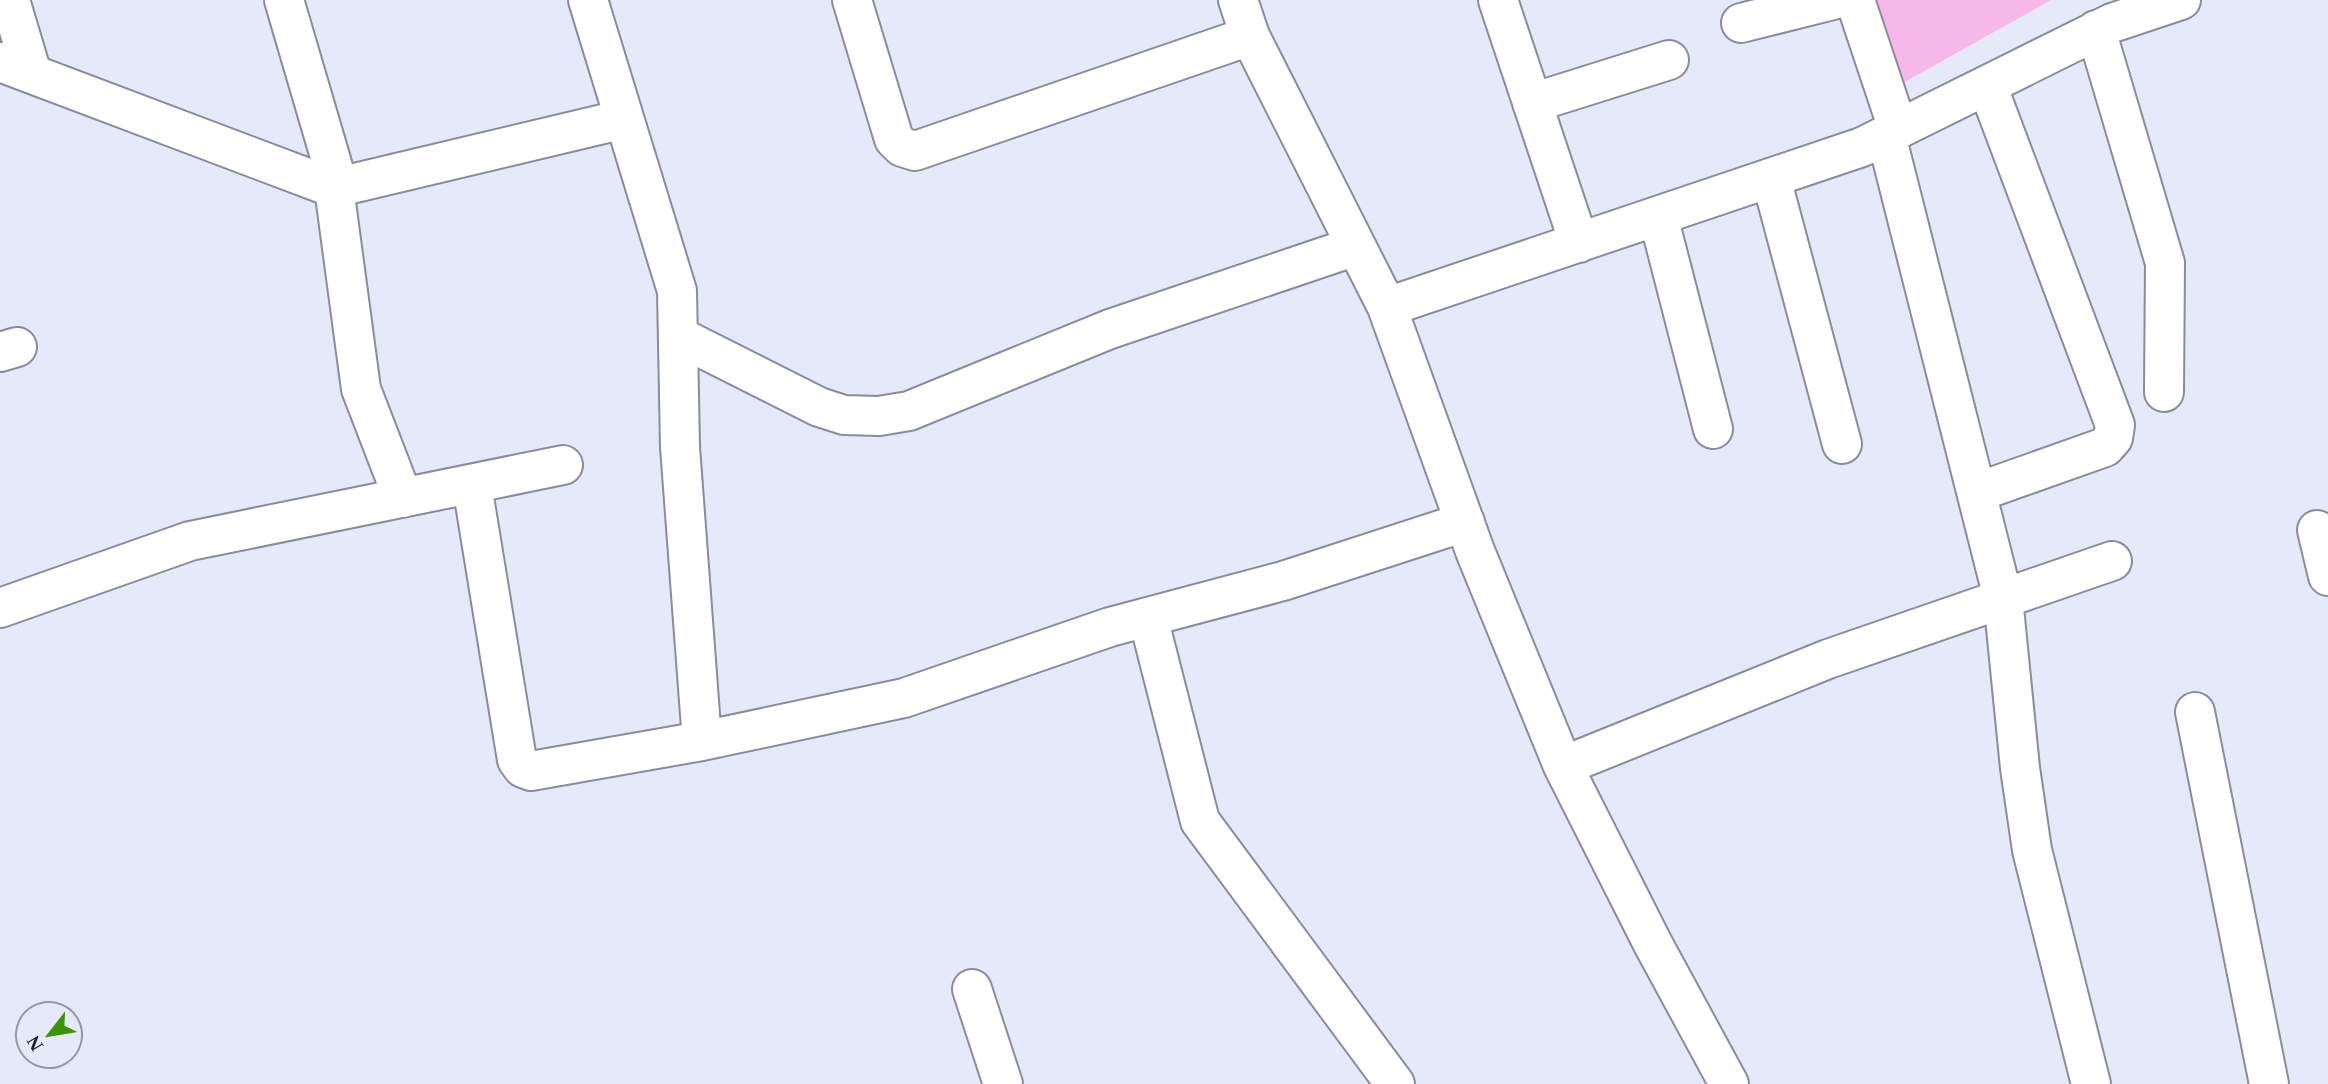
<svg xmlns="http://www.w3.org/2000/svg" width="2328" height="1084" font-family="'Times New Roman',serif">
<style>
.green{fill:#f6b8e9}
.lines{fill:none;stroke-linecap:round;stroke-linejoin:round}
.minor-casing{stroke:#898c9b;stroke-width:42}
.minor{stroke:#fff;stroke-width:38}
</style>
<rect width="100%" height="100%" fill="#e6e9fa"/>
<path class="green" d="M1867,0H2051L1894,88Z"/>
<g class="lines">
<defs>
<path id="minor" d="M10,0L32,74
M588,0L677,291L680,447L702,741
M852,0L894,139L902,147L915,151L1250,36
M1238,0L1250,36L1387,307L1475,551L1563,766L1653,944L1729,1084
M1498,0L1579,243
M1855,0L1898,129
M1741,23L1833,0
M2096,30L2165,263L2164,392
M0,62L334,188L333,167L284,0
M1532,103L1669,60
M1886,135L2003,598L2020,768L2032,850L2091,1084
M1771,178L1842,444
M1658,216L1713,429
M1387,307L1862,147L2112,23L2181,0
M678,336L819,407L844,415L879,416L909,411L1110,329L1356,246
M0,352L17,347
M472,485L517,760L523,768L531,771L702,741L904,698L1110,627L1283,581L1465,522
M1978,492L2105,447L2113,438L2115,425L1987,85
M403,498L361,389L334,188L624,119
M2317,530L2328,576
M0,608L190,541L563,465
M1148,617L1200,821L1395,1084
M2195,712L2269,1084
M1563,766L1828,659L2112,561
M972,989L1003,1084"/>
</defs>
<use href="#minor" class="minor-casing"/>
<use href="#minor" class="minor"/>
</g>
<g transform="translate(49 1035) rotate(239)"><circle r="33" fill="#e6e9fa" stroke="#9698a5" stroke-width="2"/>
<path d="M0-5L12 26L0 18L-12 26Z" fill="#3c9408"/>
<text y="-10" font-size="19" font-weight="bold" text-anchor="middle" fill="#1e1f25">N</text>
</g>
</svg>
